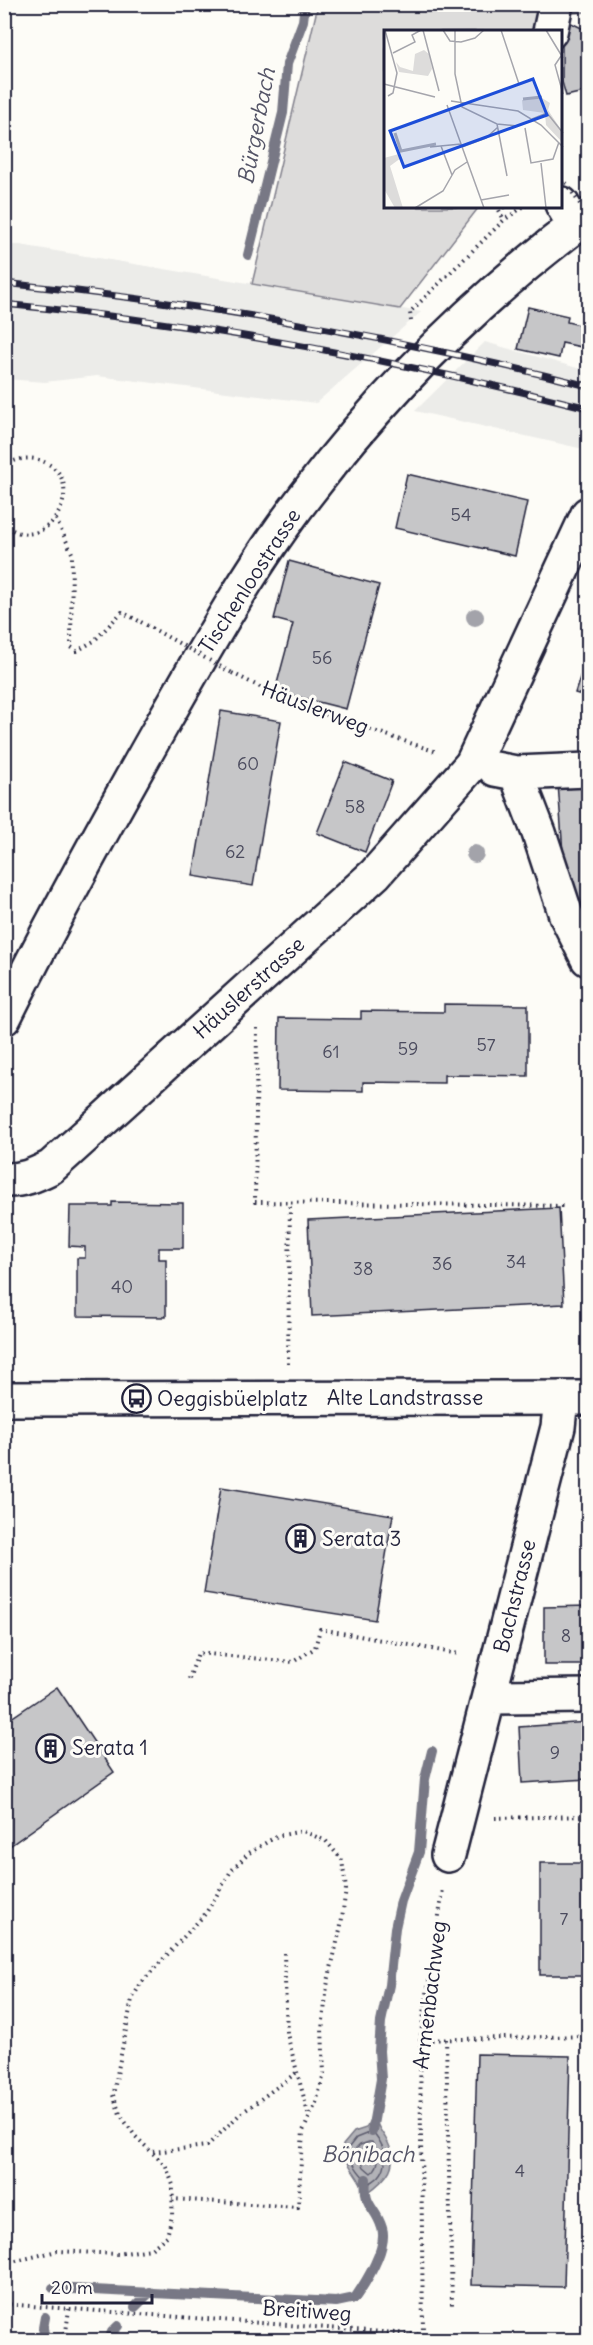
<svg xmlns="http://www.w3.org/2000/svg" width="593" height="2345" font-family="Delius,sans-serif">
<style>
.built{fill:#ecece9}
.green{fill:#dddcdb;stroke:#807f8b;stroke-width:1.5}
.water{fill:#b2b2b7;stroke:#787885;stroke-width:1.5}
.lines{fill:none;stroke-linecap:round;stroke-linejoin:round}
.shore{stroke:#5c5c6d;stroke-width:1.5}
.stream{stroke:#787885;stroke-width:10}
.building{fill:#c6c6c8;stroke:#22223b;stroke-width:1.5}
.street-casing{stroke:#22223b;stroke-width:38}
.secondary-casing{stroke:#22223b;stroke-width:38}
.path{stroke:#22223b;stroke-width:4;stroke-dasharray:1.5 4.5;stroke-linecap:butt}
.street{stroke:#fdfcf7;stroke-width:33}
.secondary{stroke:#fdfcf7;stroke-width:33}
.rail-casing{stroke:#22223b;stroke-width:7}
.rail{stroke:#fdfcf7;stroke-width:4.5;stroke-dasharray:14;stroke-linecap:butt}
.path-bridge{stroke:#22223b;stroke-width:4;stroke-dasharray:1.5 4.5;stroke-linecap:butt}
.tree{fill:#a3a3aa}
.labels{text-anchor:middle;stroke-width:6;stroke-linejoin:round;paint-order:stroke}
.number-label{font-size:18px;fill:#4b4b5e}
.street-label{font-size:21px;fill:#22223b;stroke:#fdfcf7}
.poi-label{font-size:21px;fill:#22223b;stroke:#fdfcf7;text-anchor:start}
.water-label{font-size:22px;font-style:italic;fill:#545466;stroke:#fdfcf7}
.inset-river{fill:none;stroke:#b2b2b7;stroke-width:3}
.inset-road{fill:none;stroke:#a5a5ac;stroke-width:1.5}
.view{fill:#1d4ed8;fill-opacity:0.15;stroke:#1d4ed8;stroke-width:3}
.inset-edge{fill:none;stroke:#22223b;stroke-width:3}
</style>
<rect width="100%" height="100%" fill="#fdfcf7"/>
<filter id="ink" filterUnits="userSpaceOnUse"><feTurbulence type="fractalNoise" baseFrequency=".0167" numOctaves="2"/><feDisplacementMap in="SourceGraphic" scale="12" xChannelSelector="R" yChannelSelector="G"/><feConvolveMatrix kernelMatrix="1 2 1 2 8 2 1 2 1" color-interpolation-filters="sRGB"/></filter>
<g filter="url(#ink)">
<path class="built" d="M4,245H20L421,312L316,403L97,376L45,382L5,379Z
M485,342L588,371V450L415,411Z"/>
<path class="green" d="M318,5H588V12L553,14L551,31L386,32V207H479L400,309L252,284Z"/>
<path class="water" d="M371,2117L376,2119C377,2127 382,2132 386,2139C401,2165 387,2179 366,2194L363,2193C365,2181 343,2165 343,2145L354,2132L366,2128Z"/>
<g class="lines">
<path class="shore" d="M371,2132L374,2133C388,2150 391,2172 370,2183C359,2174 350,2162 349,2147L356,2138Z
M369,2142H372C378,2153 382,2165 371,2173L364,2167L356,2149L360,2145Z"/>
<path class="stream" d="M248,255L283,113L287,64L303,21L305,4
M372,2131L381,2079L379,2051L381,2022L389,1985L395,1928L401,1901L419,1852L425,1779L432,1751
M53,2288L336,2302L355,2298C366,2282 388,2247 382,2228C375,2205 363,2208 366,2179
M135,2307L150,2292
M45,2340L43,2328L45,2317
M109,2340L112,2332L118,2326"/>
</g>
<path class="building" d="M565,20L588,31V91L566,96L562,82V32Z
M528,307L568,316L567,322L588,327L586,348L562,343L559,358L518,349Z
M407,474L527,502L515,556L395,528Z
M289,561L379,585L346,709L275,691L293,624L274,619Z
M588,652V697L575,693Z
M221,711L281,721L253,886L193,876Z
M345,762L392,781L365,852L317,833Z
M588,781V908L567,910L558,783Z
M444,1004L528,1005V1076L444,1075V1083L363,1082V1091L278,1090L279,1018L361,1019V1011L444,1012Z
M112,1202L183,1203V1248H159V1259H166V1317L77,1316V1258H85V1247L69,1246L70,1206H112Z
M559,1208L564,1304L312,1316L308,1220Z
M221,1487L393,1515L375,1620L204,1593Z
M588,1606V1665H544V1607Z
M57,1687L114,1772L4,1850V1723Z
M588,1722V1779L522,1783L519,1727Z
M540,1863H588V1975H540Z
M477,2054L570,2056L564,2287L471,2285Z"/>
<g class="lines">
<defs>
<path id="street" d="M550,32L556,4
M562,204L575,226
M495,769L516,773L588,770
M516,773L539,833L566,915L588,959
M4,1180C22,1181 35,1175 51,1167L375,874L472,764L588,514
M489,1697L588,1696
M448,1855L558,1427L561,1398"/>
<path id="secondary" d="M4,1018C54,917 109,818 164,721C208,644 252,565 306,495C386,390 483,294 588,216
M4,1399L588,1398"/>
</defs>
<use href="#street" class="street-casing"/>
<use href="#secondary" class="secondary-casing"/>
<path class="path" d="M504,207L499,210L504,220
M411,321L410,312L504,220L523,207
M4,457L8,464
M4,467C12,460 24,457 35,459C97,473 48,563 4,524
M56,519L72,553L71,647L77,651L94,641L122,612L141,622
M232,673L294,704L437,752
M257,1028L255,1202L566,1206
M288,1364L290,1203
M189,1679L198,1653L293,1662L315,1648L320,1629L459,1654
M495,1818L588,1816
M284,1953L287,2034L309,2117
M446,2039L452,2305
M420,2040L588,2036
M153,2152L207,2146L239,2115L296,2073
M4,2264L57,2251L118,2254L151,2249L167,2236L172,2216L173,2185L166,2166L135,2136L120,2114L113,2095L132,1999L141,1983L206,1913L231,1871L249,1853L277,1836L303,1831L326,1841L342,1860L346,1889L341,1925L327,1986L322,2029L324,2074L316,2103L303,2131L298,2207L172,2199
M4,2304L423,2335L535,2340
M423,2335L420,2040L443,1889
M65,2340L69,2309"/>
<use href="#street" class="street"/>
<use href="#secondary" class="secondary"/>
<defs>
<path id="rail" d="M4,283C202,303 396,337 588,386
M4,304C202,323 396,360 588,408"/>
</defs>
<use href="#rail" class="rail-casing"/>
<use href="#rail" class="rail"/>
<path class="path-bridge" d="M562,182L564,180L588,216
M141,622L232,673"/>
</g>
<g class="tree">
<circle cx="475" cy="617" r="9"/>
<circle cx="475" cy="854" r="9"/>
</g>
</g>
<defs>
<symbol id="bus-ring" viewBox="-11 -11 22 22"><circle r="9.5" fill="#fdfcf7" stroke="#22223b" stroke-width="1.5"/><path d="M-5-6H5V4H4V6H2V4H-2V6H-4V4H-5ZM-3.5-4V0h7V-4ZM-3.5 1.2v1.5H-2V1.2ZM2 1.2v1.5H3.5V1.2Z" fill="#22223b"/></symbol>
<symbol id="building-ring" viewBox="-11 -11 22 22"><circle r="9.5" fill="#fdfcf7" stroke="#22223b" stroke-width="1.5"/><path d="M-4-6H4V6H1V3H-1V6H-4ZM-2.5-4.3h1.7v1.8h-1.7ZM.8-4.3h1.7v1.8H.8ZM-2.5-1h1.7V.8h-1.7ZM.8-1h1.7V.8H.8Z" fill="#22223b"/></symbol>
</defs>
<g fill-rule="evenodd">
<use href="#bus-ring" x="120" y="1382" width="33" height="33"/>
<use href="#building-ring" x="284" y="1522" width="33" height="33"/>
<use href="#building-ring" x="34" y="1732" width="33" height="33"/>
</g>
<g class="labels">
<g class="number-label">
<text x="461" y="521">54</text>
<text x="322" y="664">56</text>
<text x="248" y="770">60</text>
<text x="355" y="813">58</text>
<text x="235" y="858">62</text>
<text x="486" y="1051">57</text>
<text x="408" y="1055">59</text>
<text x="331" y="1058">61</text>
<text x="516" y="1268">34</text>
<text x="442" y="1270">36</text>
<text x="363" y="1275">38</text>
<text x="122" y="1293">40</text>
<text x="566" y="1642">8</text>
<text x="555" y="1759">9</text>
<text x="564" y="1925">7</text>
<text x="520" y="2177">4</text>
</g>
<g class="street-label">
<text transform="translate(250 581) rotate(-57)" y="7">Tischenloostrasse</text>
<text transform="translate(315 708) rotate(21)" y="7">Häuslerweg</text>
<text transform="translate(249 988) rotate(-42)" y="7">Häuslerstrasse</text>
<text x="405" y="1405">Alte Landstrasse</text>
<text transform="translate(515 1596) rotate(-76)" y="7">Bachstrasse</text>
<text transform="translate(430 1995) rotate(-83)" y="7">Armenbachweg</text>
<text transform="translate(307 2311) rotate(4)" y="7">Breitiweg</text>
</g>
<g class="poi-label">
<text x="157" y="1406">Oeggisbüelplatz</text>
<text x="322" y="1546">Serata 3</text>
<text x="72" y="1755">Serata 1</text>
</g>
<g class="water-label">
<text transform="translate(256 126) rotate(-79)" y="8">Bürgerbach</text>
<text x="368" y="2162">Bönibach</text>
</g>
</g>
<g transform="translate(384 30)">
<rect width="178" height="178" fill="#fdfcf7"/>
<path d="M40,20L46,25L48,39L44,46L15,42L12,32L16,37L29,41L31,24ZM158,68L166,73L164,80L178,101V112L162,95L161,83L139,80L138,70ZM15,124L17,128L6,136L19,178H11L0,159V128Z" fill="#dddcdb"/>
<path class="inset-river" d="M139,69L158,67M11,103L17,121L52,114"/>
<path class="inset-road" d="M1,0L13,43L9,63L4,66M39,0L55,61M59,0L66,11L77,12L91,8L100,0M71,0V44L78,77L113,94L134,96M117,0L135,54M162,0L179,28M9,23L31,12L28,5L37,0M177,26L171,35L179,64M0,54L51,67M67,71L134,81L157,95L179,117M63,75L100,178M148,89L163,83L179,103M113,94L123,146M141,98L147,133L169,129L175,112M57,116L68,145M46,117L77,114M78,117L102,108L114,97M157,133L162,178M97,170L125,165M31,178L59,161L71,140L83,132"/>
<path class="view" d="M149,49L163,85L20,137L6,101Z"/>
<rect width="178" height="178" class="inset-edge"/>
</g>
<rect width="593" height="2345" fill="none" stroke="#fdfcf7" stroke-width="24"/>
<rect x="12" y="12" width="569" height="2321" fill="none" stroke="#22223b" stroke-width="2" filter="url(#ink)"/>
<path d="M42 2294v9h110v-9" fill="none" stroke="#22223b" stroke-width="3"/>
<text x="51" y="2294" font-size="18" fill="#22223b" stroke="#fdfcf7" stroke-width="4.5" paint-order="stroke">20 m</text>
</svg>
